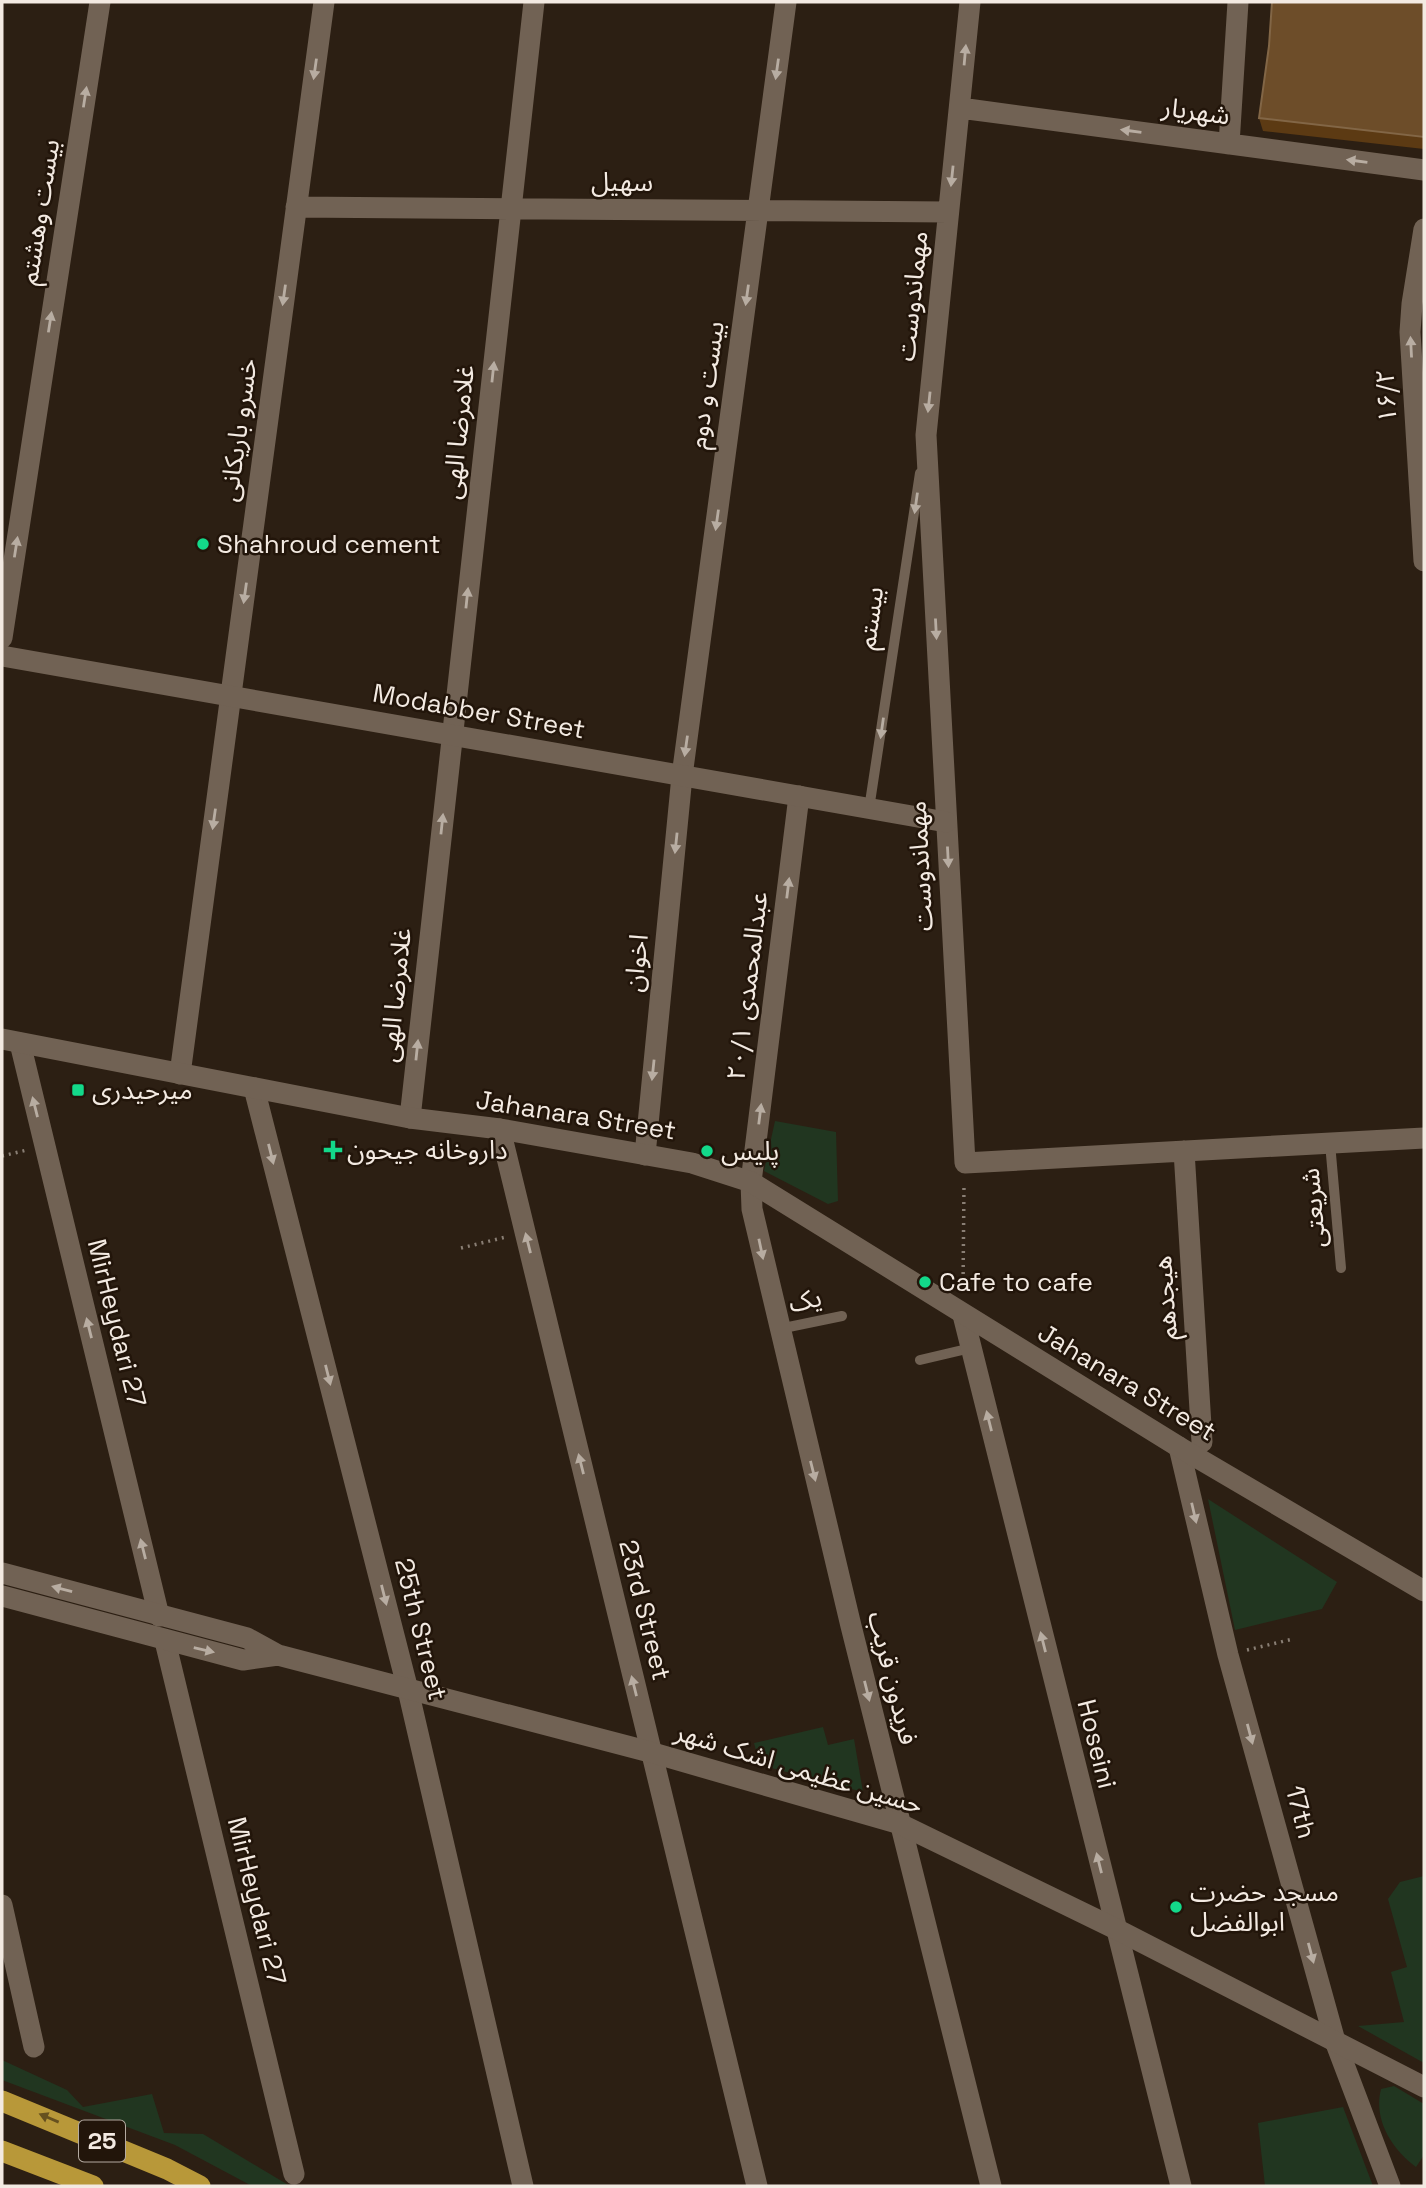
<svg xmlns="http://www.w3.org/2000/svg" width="1426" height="2188" font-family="'Space Grotesk','Noto Sans Arabic',sans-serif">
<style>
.green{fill:#213620}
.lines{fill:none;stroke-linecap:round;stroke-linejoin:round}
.path{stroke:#897e74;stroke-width:3.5;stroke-dasharray:2 5;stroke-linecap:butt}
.lane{stroke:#716254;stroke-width:10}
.street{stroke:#716254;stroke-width:21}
.secondary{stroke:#716254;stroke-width:21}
.highway{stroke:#b89839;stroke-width:21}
.wall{fill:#5c3a13}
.building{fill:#6d4d29;stroke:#826646;stroke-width:2}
.oneway{fill:#b8ada2}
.oneway2{fill:#66501f}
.poi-dot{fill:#13d98a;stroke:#22150a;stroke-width:2.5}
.labels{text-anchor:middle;stroke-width:5;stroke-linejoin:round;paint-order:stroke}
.shield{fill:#22150a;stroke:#b4aaa1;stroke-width:2}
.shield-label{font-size:24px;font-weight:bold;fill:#f3eae2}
.street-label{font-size:26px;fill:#f3eae2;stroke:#22150a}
.poi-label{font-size:26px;fill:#f3eae2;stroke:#22150a;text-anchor:start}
</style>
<rect width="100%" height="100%" fill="#2c1f13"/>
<path class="green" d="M775,1121L836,1132L838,1201L828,1204L764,1171Z
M1208,1499L1337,1582L1322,1609L1235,1630Z
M823,1727L828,1745L854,1739L863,1792L760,1765L754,1743Z
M1424,1876V2063L1358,2026L1404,2022L1391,1972L1407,1967L1388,1899L1400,1882Z
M2,2060L67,2090L83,2107L152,2094L164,2133L203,2134L290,2186H252L175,2145L2,2080Z
M1394,2086L1424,2104V2155L1416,2167C1392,2149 1373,2120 1381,2089Z
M1343,2107L1373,2186H1265L1258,2123Z"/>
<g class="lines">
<path class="path" d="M2,1156L27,1150
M461,1248L506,1237
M963,1288L964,1184
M1247,1650L1293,1639"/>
<path class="lane" d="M869,809L920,473
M1330,1143L1341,1268
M779,1329L842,1316
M920,1360L971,1348"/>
<path class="street" d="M970,2L926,435L965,1163L1424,1138
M960,108L1424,170
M1229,144L1238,2
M296,207L948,212
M1424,229L1412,304L1410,332L1424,561
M2,638L100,2
M799,796L751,1182L752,1209L851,1626L991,2186
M20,1043L159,1616
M180,1074L324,2
M254,1088L408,1690L523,2186
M410,1118L534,2
M500,1129L757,2186
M1184,1151L1202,1442
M645,1155L682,776L786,2
M963,1315L1181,2186
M1179,1447L1228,1655L1335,2041L1390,2186
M165,1641L294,2174
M2,1905L34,2047"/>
<path class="secondary" d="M2,656L946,822
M2,1039L410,1118L500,1129L692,1163L751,1182L1179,1447L1424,1591
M2,1573L247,1638L278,1655L650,1752L900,1824L1116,1929L1424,2087
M2,1596L243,1660L278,1655"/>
<path class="highway" d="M2,2101L167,2169L200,2186
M2,2151L93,2186"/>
</g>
<path class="wall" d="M1424,2V149L1263,131L1259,118L1269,46Z"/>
<path class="building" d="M1272,2H1424V137L1259,118L1269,46Z"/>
<defs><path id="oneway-solid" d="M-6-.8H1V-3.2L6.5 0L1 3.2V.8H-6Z" transform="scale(1.75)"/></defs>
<g class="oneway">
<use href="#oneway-solid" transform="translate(965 55) rotate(-85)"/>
<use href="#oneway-solid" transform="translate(315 69) rotate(98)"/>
<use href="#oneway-solid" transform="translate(777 69) rotate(98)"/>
<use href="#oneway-solid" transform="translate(85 97) rotate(-81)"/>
<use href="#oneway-solid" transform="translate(1131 131) rotate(-172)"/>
<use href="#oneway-solid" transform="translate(1357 161) rotate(-172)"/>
<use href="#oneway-solid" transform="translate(952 176) rotate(96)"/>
<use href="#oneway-solid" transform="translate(284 295) rotate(98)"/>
<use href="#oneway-solid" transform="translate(747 295) rotate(98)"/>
<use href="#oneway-solid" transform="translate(50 322) rotate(-81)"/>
<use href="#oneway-solid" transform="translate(1411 347) rotate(-93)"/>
<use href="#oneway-solid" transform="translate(493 372) rotate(-84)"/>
<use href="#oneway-solid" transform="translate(929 402) rotate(96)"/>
<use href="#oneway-solid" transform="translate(916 503) rotate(98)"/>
<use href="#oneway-solid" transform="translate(717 520) rotate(98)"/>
<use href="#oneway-solid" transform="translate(16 547) rotate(-81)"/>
<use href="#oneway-solid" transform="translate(245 593) rotate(98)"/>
<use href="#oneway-solid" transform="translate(467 598) rotate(-84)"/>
<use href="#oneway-solid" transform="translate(936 629) rotate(87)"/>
<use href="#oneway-solid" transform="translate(882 728) rotate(98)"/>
<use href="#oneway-solid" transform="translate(686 746) rotate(98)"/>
<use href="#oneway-solid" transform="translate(214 819) rotate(98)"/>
<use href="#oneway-solid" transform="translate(442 824) rotate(-84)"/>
<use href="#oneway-solid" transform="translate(676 843) rotate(96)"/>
<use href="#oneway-solid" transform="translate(948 857) rotate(87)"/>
<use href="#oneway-solid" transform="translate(788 888) rotate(-83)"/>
<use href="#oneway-solid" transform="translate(417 1050) rotate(-84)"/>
<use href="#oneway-solid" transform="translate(653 1070) rotate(96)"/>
<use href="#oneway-solid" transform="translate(35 1107) rotate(-104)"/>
<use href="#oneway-solid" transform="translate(760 1114) rotate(-83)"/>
<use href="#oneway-solid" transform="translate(271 1154) rotate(76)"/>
<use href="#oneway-solid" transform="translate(528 1243) rotate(-104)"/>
<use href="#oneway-solid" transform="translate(761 1249) rotate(78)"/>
<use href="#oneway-solid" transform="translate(89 1328) rotate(-104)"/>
<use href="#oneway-solid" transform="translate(328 1375) rotate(76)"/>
<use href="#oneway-solid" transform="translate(989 1421) rotate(-104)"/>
<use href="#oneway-solid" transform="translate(581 1464) rotate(-104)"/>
<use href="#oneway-solid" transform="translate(813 1471) rotate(76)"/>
<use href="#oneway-solid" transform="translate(1194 1513) rotate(77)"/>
<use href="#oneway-solid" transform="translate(143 1549) rotate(-104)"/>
<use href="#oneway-solid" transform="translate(62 1589) rotate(-165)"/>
<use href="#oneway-solid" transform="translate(384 1595) rotate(76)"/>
<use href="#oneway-solid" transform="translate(1043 1642) rotate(-104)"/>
<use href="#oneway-solid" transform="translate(204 1650) rotate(13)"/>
<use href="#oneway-solid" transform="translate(634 1686) rotate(-104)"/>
<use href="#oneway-solid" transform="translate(867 1691) rotate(76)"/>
<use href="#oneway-solid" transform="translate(1250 1734) rotate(75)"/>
<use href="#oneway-solid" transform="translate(1099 1863) rotate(-104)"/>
<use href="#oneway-solid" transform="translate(1311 1953) rotate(75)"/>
</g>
<use class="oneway2" href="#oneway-solid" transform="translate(49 2118) rotate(-157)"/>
<g class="poi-dot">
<circle cx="203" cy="544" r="7"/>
<rect x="71" y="1083" width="14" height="14" rx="3.5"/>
<path d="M329.5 1139.5h7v7h7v7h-7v7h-7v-7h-7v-7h7z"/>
<circle cx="707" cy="1151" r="7"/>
<circle cx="925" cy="1282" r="7"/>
<circle cx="1176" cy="1907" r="7"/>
</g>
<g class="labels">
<rect class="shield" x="79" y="2120.5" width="46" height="41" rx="5"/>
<g class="shield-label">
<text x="102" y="2149">25</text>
</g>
<g class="street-label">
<text transform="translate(1196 111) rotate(8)" y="9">شهریار</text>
<text x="622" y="191">سهیل</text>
<text transform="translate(39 212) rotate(-81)" y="9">بیست وهشتم</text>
<text transform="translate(912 296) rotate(-84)" y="9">مهماندوست</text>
<text transform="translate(706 385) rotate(-82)" y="9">بیست و دوم</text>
<text transform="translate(1386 396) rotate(-93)" y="9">۱۶/۲</text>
<text transform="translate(238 430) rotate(-82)" y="9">خسرو باریکانی</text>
<text transform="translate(458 432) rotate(-84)" y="9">غلامرضا الهی</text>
<text transform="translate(870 618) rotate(-82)" y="9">بیستم</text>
<text transform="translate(479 711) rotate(10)" y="9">Modabber Street</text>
<text transform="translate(920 866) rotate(-93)" y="9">مهماندوست</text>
<text transform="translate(636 963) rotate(-84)" y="9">اخوان</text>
<text transform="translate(747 986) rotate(-83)" y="9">عبدالمحمدی ۲۰/۱</text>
<text transform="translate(395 995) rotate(-84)" y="9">غلامرضا الهی</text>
<text transform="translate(576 1115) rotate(9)" y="9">Jahanara Street</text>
<text transform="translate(1313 1208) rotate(-95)" y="9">شریعتی</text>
<text transform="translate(1165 1298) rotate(-94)" y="9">هیجدهم</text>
<text transform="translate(805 1300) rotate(-12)" y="9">یک</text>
<text transform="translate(117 1323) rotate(76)" y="9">MirHeydari 27</text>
<text transform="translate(1127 1382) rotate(31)" y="9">Jahanara Street</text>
<text transform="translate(645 1610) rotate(76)" y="9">23rd Street</text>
<text transform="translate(421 1629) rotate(76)" y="9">25th Street</text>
<text transform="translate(893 1678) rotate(76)" y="9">فریدون قریب</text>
<text transform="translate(1097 1744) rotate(76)" y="9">Hoseini</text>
<text transform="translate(799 1768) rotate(17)" y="9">حسین عظیمی اشک شهر</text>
<text transform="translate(1301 1812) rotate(75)" y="9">17th</text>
<text transform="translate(257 1901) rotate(76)" y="9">MirHeydari 27</text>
</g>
<g class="poi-label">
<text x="217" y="553">Shahroud cement</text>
<text x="92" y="1099">میرحیدری</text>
<text x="347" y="1159">داروخانه جیحون</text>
<text x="721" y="1160">پلیس</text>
<text x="939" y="1291">Cafe to cafe</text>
<text x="1190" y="1901">مسجد حضرت<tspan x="1190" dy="30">ابوالفضل</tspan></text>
</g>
</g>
<rect width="1426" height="2188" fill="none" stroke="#f3eae2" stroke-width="7"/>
</svg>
